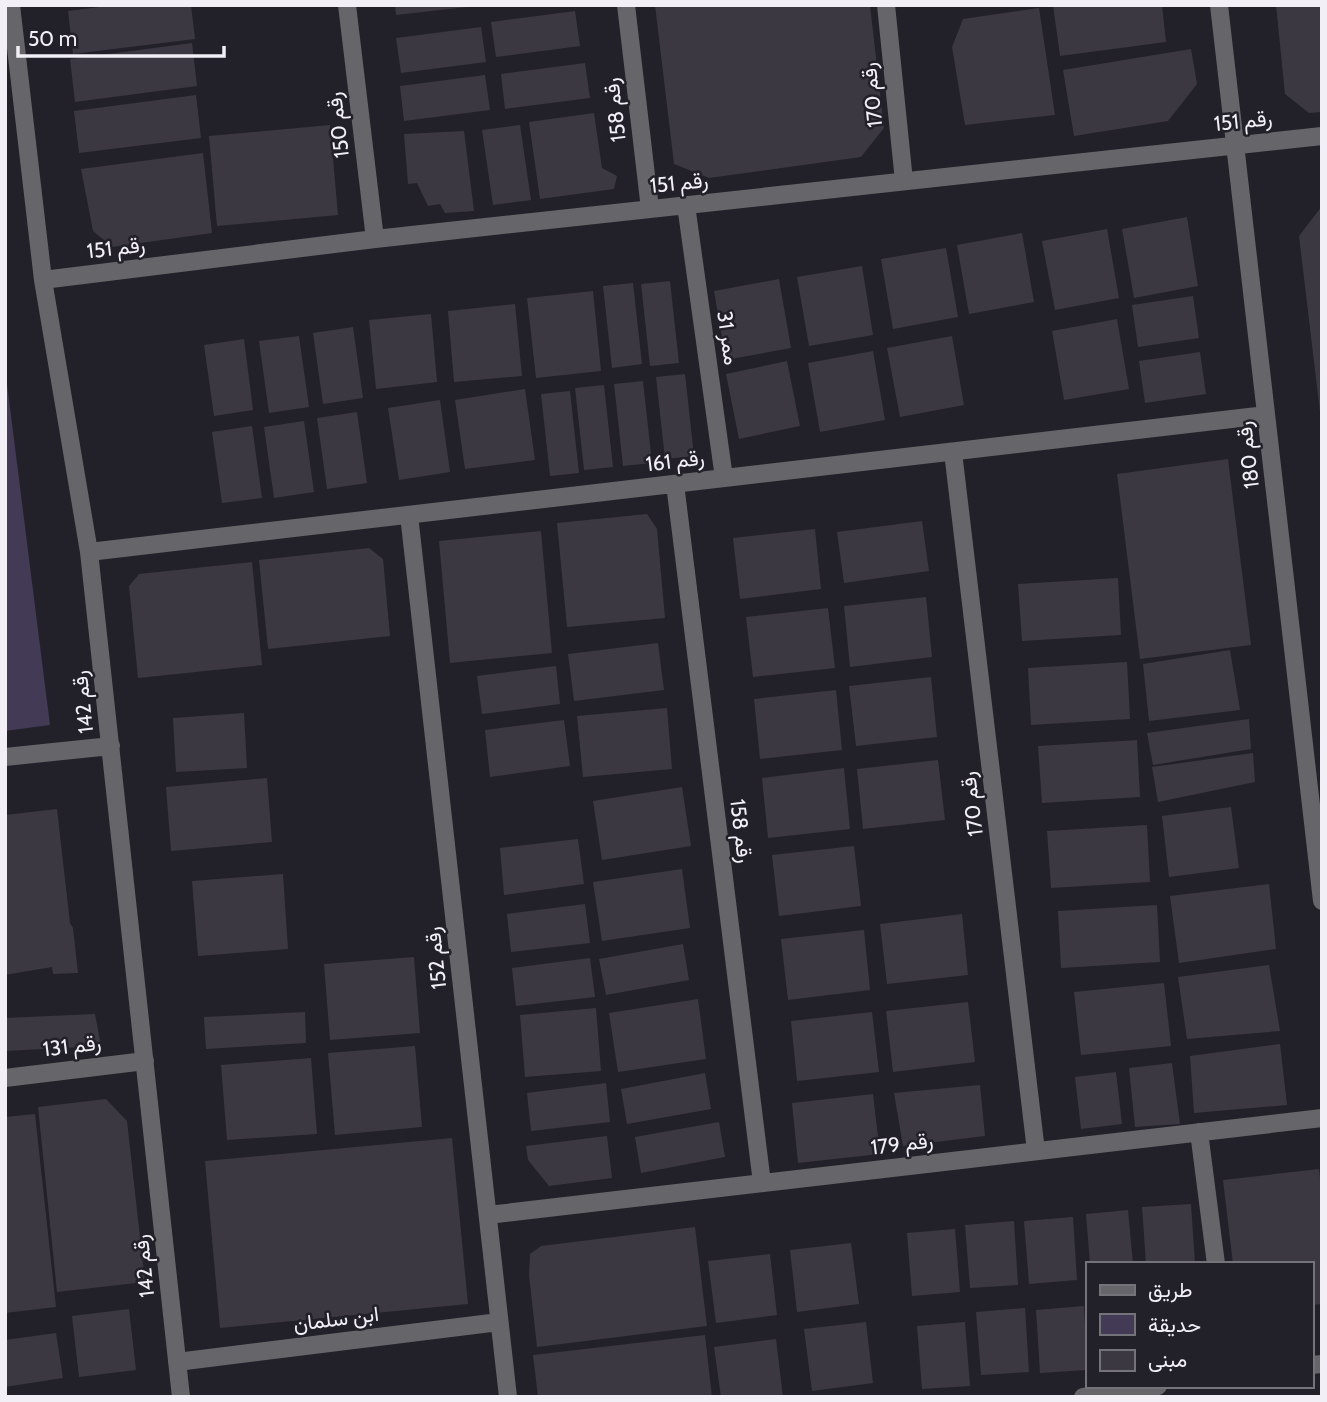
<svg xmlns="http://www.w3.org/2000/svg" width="1327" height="1402" font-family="Cabin,Vazirmatn,sans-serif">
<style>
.green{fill:#433a55}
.building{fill:#3b3841}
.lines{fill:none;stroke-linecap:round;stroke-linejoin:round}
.minor{stroke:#666569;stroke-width:18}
.labels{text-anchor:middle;stroke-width:5;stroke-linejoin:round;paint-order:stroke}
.street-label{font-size:21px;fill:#f2f0f6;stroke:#222028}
</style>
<rect width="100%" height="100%" fill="#222028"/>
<path class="green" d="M5,368L50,725L5,731Z"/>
<path class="building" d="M115,5H191L195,39L73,54L68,11Z
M395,5H466L467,7L396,15Z
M655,5H870L884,128L861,157L709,178L674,164Z
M1053,5H1162L1166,42L1060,56Z
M1276,5H1322V112L1309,113L1285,94Z
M1039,8L1055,115L965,125L952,47L963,19Z
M575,11L580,46L496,57L491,22Z
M481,27L486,62L401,73L396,38Z
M192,43L197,86L75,102L70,59Z
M1191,49L1197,84L1168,121L1074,136L1063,70Z
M585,63L590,98L505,109L501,74Z
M485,75L490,110L404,121L400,86Z
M196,95L201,138L79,153L74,111Z
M594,113L602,168L617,176L614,189L540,199L529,122Z
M330,125L338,215L217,226L209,136Z
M520,125L531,200L493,205L482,130Z
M464,131L474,211L445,213L440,204L428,206L417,183L408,184L404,134Z
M203,153L212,233L112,247L93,231L81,169Z
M1322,206V412H1320L1299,236Z
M1187,217L1198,286L1134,298L1122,229Z
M1107,229L1119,298L1055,310L1042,241Z
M1022,233L1034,302L969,314L957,245Z
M946,248L958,317L893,329L881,259Z
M862,266L873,335L809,346L797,277Z
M779,279L791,348L726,360L714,291Z
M670,281L679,363L650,366L641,284Z
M633,283L642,364L612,368L603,286Z
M593,291L601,371L536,378L527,298Z
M1193,296L1199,338L1138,347L1132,305Z
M515,304L522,376L454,382L448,311Z
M431,314L437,382L376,389L369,320Z
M1117,319L1129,389L1064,400L1052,331Z
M353,327L363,398L323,404L313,333Z
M299,336L309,407L269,413L259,341Z
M952,336L964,405L900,417L887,348Z
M244,339L253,410L214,416L204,345Z
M873,351L885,420L820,432L808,363Z
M1200,352L1206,394L1145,403L1139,361Z
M787,361L800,426L739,439L726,374Z
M685,374L694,456L665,459L656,377Z
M643,381L652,463L623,466L614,384Z
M604,385L613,467L584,470L575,388Z
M525,389L535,460L465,469L455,400Z
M570,391L579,473L550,476L541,394Z
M440,400L450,472L399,480L388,408Z
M357,412L367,483L327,489L317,418Z
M304,421L314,492L274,498L264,427Z
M252,426L262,498L222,503L212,432Z
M1228,459L1251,645L1140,659L1117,474Z
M647,514L657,529L665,618L567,627L557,523Z
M922,521L929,571L844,583L837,532Z
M815,529L821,589L740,599L733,538Z
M541,531L552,653L450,663L439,541Z
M369,548L383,559L390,636L268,649L259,560Z
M252,562L262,665L138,678L129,586L139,574Z
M1118,578L1121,635L1022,641L1018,584Z
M926,597L932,657L850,667L844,606Z
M828,608L835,668L753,677L746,617Z
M658,643L664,690L574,701L568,654Z
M1230,650L1240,710L1149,721L1143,664Z
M1127,662L1130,719L1031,725L1028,668Z
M556,666L560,704L482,714L477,676Z
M931,677L937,737L856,746L849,686Z
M836,690L842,750L760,759L754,699Z
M667,708L672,769L583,777L577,716Z
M244,713L247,768L176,772L173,718Z
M1249,719L1251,749L1153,765L1147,733Z
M564,720L570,766L490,777L485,730Z
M1137,740L1140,797L1042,803L1038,746Z
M1253,753L1255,782L1158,802L1152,767Z
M938,760L945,820L863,829L857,769Z
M844,768L850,829L768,838L762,778Z
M267,778L272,842L171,851L166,787Z
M682,787L691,846L602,860L593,801Z
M1231,807L1239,868L1169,877L1162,816Z
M57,809L70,923L73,928L78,973L53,974L52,967L5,975V815Z
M1147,825L1150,882L1051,888L1047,831Z
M578,839L584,884L504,895L500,848Z
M854,846L861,906L779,916L772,855Z
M682,869L690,928L602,941L593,882Z
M283,874L288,949L198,956L192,881Z
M1269,884L1276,949L1179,963L1170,896Z
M585,904L590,943L511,952L507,914Z
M1157,905L1160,962L1061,968L1058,911Z
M962,914L968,975L887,984L880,924Z
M864,930L870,990L788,1000L781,939Z
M683,944L689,980L606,995L599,959Z
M414,957L420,1033L330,1040L324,964Z
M590,958L595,997L516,1006L512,968Z
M1269,965L1280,1031L1187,1039L1178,977Z
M1164,983L1171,1046L1081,1055L1074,992Z
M698,999L706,1059L618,1072L609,1013Z
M968,1002L975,1062L893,1072L886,1011Z
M596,1008L601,1071L525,1077L520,1015Z
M305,1012L306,1043L206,1049L204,1017Z
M872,1012L879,1072L797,1081L791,1021Z
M95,1014L101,1046L5,1051V1018Z
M1280,1044L1287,1105L1194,1113L1190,1056Z
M415,1046L422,1127L335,1135L328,1053Z
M311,1058L317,1134L227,1140L221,1065Z
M1172,1063L1180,1124L1135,1127L1129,1068Z
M1116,1072L1122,1124L1081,1129L1075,1077Z
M705,1073L711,1109L627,1124L621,1089Z
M606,1083L610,1122L531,1131L527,1093Z
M980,1085L985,1136L903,1146L894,1093Z
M873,1094L880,1154L798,1163L792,1103Z
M106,1099L127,1121L145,1282L57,1292L38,1107Z
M35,1114L56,1307L5,1313V1117Z
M719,1122L725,1157L641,1173L635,1137Z
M607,1136L612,1178L549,1186L528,1160L526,1146Z
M452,1138L468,1304L220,1328L205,1161Z
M1319,1169L1322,1197V1304L1311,1305V1264H1233L1223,1180Z
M1191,1204L1195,1264H1146L1142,1207Z
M1128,1210L1133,1264H1090L1086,1214Z
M1073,1217L1077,1280L1029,1284L1024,1221Z
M1014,1221L1018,1285L970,1288L965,1225Z
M695,1227L707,1326L537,1347L529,1275L530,1254L541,1246Z
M955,1229L960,1292L912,1296L907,1233Z
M851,1243L859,1304L797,1312L790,1250Z
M770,1254L777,1315L716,1323L708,1261Z
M1084,1306L1087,1370L1040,1373L1036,1310Z
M1025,1308L1029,1372L981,1375L976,1312Z
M129,1309L136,1370L79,1377L72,1316Z
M866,1322L873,1383L812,1391L804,1329Z
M965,1322L970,1386L922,1389L917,1326Z
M56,1333L63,1378L5,1387V1340Z
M705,1335L712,1397H538L533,1355Z
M776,1339L783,1397H721L714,1347Z"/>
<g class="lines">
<path class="minor" d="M11,5L43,280L89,552L181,1397
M347,5L375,239
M626,5L650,209
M886,5L904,181
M1219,5L1322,901
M686,205L724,478
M43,280L375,239L1322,136
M953,452L1036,1151
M675,484L762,1183
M409,515L508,1397
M89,552L1266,415
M5,757L111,746
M5,1078L145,1061
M1199,1132L1216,1264
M488,1215L1322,1118
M177,1362L499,1322
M1311,1365L1322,1364
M1083,1397L1158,1386"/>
</g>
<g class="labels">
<g class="street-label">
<text transform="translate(872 95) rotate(-96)" y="7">رقم 170</text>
<text transform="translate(615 110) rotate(-97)" y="7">رقم 158</text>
<text transform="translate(1243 121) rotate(-6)" y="7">رقم 151</text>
<text transform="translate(338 125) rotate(-97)" y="7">رقم 150</text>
<text transform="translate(679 183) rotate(-6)" y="7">رقم 151</text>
<text transform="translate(116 248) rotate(-7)" y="7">رقم 151</text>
<text transform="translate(728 338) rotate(82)" y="7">ممر 31</text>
<text transform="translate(1248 455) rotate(-97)" y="7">رقم 180</text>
<text transform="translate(675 461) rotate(-7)" y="7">رقم 161</text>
<text transform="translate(83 702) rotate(-96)" y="7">رقم 142</text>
<text transform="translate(972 804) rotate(-97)" y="7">رقم 170</text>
<text transform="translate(741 831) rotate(83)" y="7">رقم 158</text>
<text transform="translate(436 958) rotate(-96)" y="7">رقم 152</text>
<text transform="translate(72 1046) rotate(-7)" y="7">رقم 131</text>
<text transform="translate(902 1144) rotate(-7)" y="7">رقم 179</text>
<text transform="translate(144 1266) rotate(-96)" y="7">رقم 142</text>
<text transform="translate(336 1319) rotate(-7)" y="7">ابن سلمان</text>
</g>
</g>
<rect width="1327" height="1402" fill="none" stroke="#f2f0f6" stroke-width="14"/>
<rect x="1086" y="1262" width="228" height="126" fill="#222028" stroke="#75737a" stroke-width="2"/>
<rect x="1100" y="1285" width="35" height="10" fill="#666569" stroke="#75737a" stroke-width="2"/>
<text x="1148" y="1297" font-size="21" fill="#f2f0f6">طريق</text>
<rect x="1100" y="1314" width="35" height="21" fill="#433a55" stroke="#75737a" stroke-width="2"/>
<text x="1148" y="1332" font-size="21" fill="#f2f0f6">حديقة</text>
<rect x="1100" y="1350" width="35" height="21" fill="#3b3841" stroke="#75737a" stroke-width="2"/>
<text x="1148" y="1367" font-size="21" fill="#f2f0f6">مبنى</text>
<path d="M18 46v10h206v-10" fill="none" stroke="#f2f0f6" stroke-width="3.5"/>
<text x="28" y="46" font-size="21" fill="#f2f0f6" stroke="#222028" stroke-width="5" paint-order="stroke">50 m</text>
</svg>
